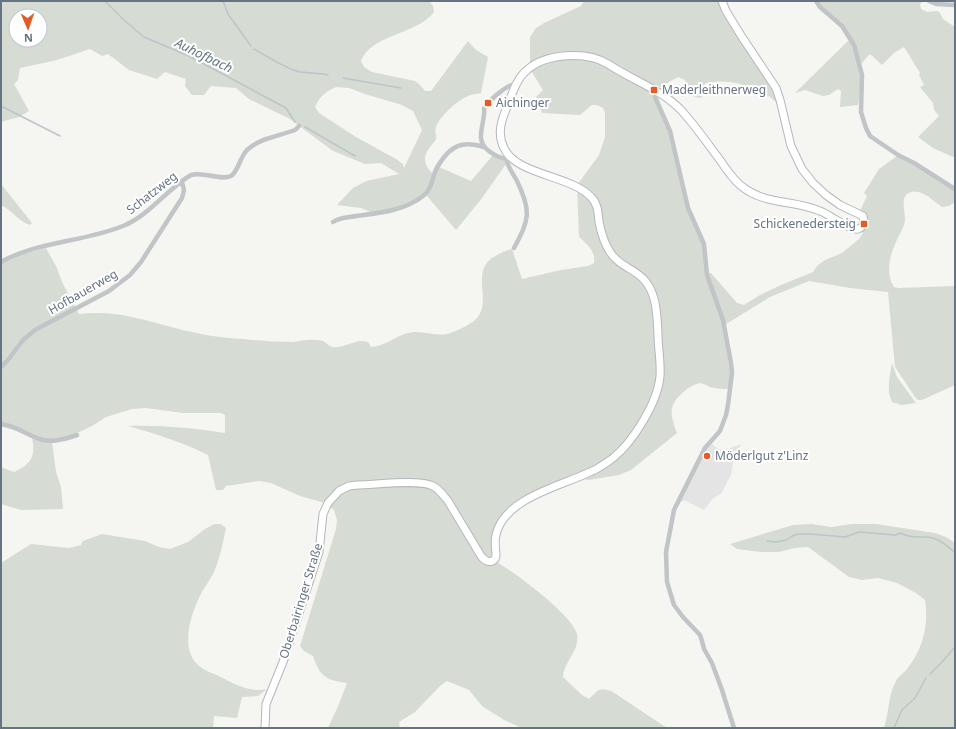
<svg xmlns="http://www.w3.org/2000/svg" width="956" height="729" font-family="'Noto Sans',sans-serif">
<style>
.built{fill:#e3e4e3}
.green{fill:#d6dcd3;fill-rule:evenodd}
.lines{fill:none;stroke-linecap:round;stroke-linejoin:round}
.stream{stroke:#bbc5ca;stroke-width:1.5}
.secondary-casing{stroke:#b3b8bd;stroke-width:9}
.street{stroke:#c1c5c8;stroke-width:4.5}
.secondary{stroke:#fff;stroke-width:7}
.poi-dot{fill:#e25c25;stroke:#fff;stroke-width:1.5}
.labels{text-anchor:middle;stroke-width:4;stroke-linejoin:round;paint-order:stroke}
.poi-label{font-size:12px;fill:#647483;stroke:#fff;text-anchor:start}
.street-label{font-size:12px;fill:#647483;stroke:#fff}
.water-label{font-size:13px;font-style:italic;fill:#60757f;stroke:#fff}
</style>
<rect width="100%" height="100%" fill="#f5f5f2"/>
<path class="built" d="M712,444L718,449H728L741,444L733,463L731,475L724,488L722,493L713,498L704,510L684,500L683,502L679,500L701,457Z"/>
<path class="green" d="M1,1H429L433,6L434,12C417,35 371,34 361,61L364,67L372,72L415,81L420,85L425,91H431L468,41L476,50L488,57L481,93C476,94 471,94 466,97C457,101 439,117 436,127C434,132 437,135 436,139C435,142 432,144 430,147C422,157 424,165 433,174L426,193L409,204L373,213L361,208L337,205L353,188L366,181L399,174L381,163L365,164L333,151L290,119L249,99L236,88L211,86L204,95H192L185,86L186,79L165,72L157,79L129,70L108,54L102,56L90,49L57,60L20,68L18,80L14,84L29,111L19,117L1,122ZM16,16H40V40H16ZM336,87L349,88L365,94L402,105L413,111L422,130L404,168L403,164L396,159L356,137L319,113L315,107C320,96 325,92 336,87Z
M584,1H720L772,84L782,113C780,109 778,105 776,102C772,98 767,95 763,93C744,83 726,79 706,83L703,86L702,97L699,98L693,96L685,80L678,77L653,91V97L666,122L682,189L702,240L707,274L711,273L737,303L744,305L760,295L781,285L813,272L817,266L825,260L842,253L859,239L863,233L860,211L867,196L864,193L879,169L897,156L910,163L955,191V202L949,206L942,207C933,201 920,187 909,193C900,197 905,210 905,219C905,227 899,234 896,242C890,255 885,273 894,287L899,288L955,286V385L922,400H918L915,397L895,367L888,292L850,288L809,281L770,297L723,326L730,370L729,389C723,389 717,389 710,387C708,386 704,384 701,383C697,383 690,387 687,389C668,404 669,412 677,433L631,470L619,475L589,480L582,479L579,475L503,516L495,552L491,559L480,558C486,560 493,560 498,563C516,573 572,615 577,634C580,651 564,661 563,677L582,695L589,699C598,691 599,686 613,692L667,728H522L504,720L482,706L469,690L447,681L440,686L415,712L399,722L400,728H328L339,704L347,683C326,680 320,677 313,656L304,651L300,646L336,529L337,520L334,510L325,503L300,496L271,483L259,481L226,486L223,490H216L208,455C182,442 156,434 128,426C161,425 193,428 225,433V415L221,413H183L146,408L132,409L106,417L92,426L71,436L60,439H44L1,423V264L19,255L46,248L57,268L62,282L79,314C115,310 141,319 175,328C197,334 221,338 244,339C260,341 277,342 293,342C300,341 307,339 314,340C317,340 321,340 323,341C328,344 330,348 336,347C348,347 356,338 368,342L371,347C384,347 395,336 408,333C423,329 438,339 453,332C459,330 473,323 477,318C492,300 471,273 492,258C499,254 504,251 512,249L522,279L561,270L588,266L594,263C596,252 587,244 579,237L577,185L599,155L605,137V113L603,108L597,105H592L580,115L542,113L536,97L543,90L530,69V37L536,28L544,23L581,6Z
M817,1H923L920,4L921,9L927,12L937,11L940,13L943,19L955,27V156L953,157L933,148L918,137L939,116L934,110L933,103L920,87L924,85L919,75L920,73L904,47L894,53L882,65L870,54L861,64C856,45 849,29 833,16C828,11 822,7 817,1Z
M850,39L860,70L861,84L858,105L840,107L841,91L838,89L829,95L823,96L805,90L795,93Z
M493,155L503,160L506,164L482,198L456,230L427,196L439,167L471,181Z
M1,184L32,223L30,225C18,221 12,210 1,205Z
M892,363L897,377L916,403L902,405L892,402C886,389 890,377 892,363Z
M32,438L52,442L56,472L61,487L63,509L21,510L1,504V467L14,472C31,464 36,457 32,438Z
M214,524H221L226,528C223,543 220,558 214,572C211,578 207,584 203,590C192,610 179,646 197,664C203,670 212,673 219,676C234,684 250,693 267,689L258,696L242,697L237,718L214,716L213,728H1V563L31,544L69,548L81,545L83,541L102,534L145,541L159,547L170,549L188,542L205,529Z
M812,524L831,527L852,524H876L935,533L946,537L955,543V728H884C889,713 888,697 895,683C897,677 903,674 907,669C923,649 929,625 925,600L916,593L897,583L878,578L862,580L849,577L808,547L795,548L779,552H761L737,549L730,544L793,525Z"/>
<g class="lines">
<path class="stream" d="M105,1L124,20L144,37L189,56L286,108L295,122
M223,1L228,14L251,46
M254,49C266,56 288,70 300,72C309,73 319,73 328,75
M343,78L401,88
M1,106L60,136
M305,127L355,156
M767,541L776,542L786,540L792,536L798,534H811L845,537L859,532L895,535L901,533C913,540 922,535 933,538C942,541 949,547 955,553
M930,674L942,662L955,647
M894,728L902,710L915,698L926,678"/>
<defs>
<path id="secondary" d="M265,728L266,704L283,662L319,552L323,514L328,503L339,491L349,486L357,485C374,485 419,479 433,486C439,489 444,496 448,501L481,556C485,561 490,564 495,559L496,556C496,549 494,542 496,535C504,498 561,486 590,472C598,469 606,463 613,458C633,442 658,402 660,376C661,362 658,348 658,334C657,317 657,296 646,282C637,269 619,267 610,252C604,243 601,232 599,222C598,212 598,204 591,197C570,175 516,175 504,148C497,134 501,121 507,107C512,95 516,79 527,70C546,53 587,51 608,64C632,80 660,89 680,109C695,125 707,143 720,160C726,169 732,178 740,185C765,206 793,199 820,211C829,214 850,231 858,229C865,227 864,221 863,216L840,205L826,195L813,183L802,169L791,146L780,100L776,88L742,37L726,11L722,1"/>
</defs>
<use href="#secondary" class="secondary-casing"/>
<path class="street" d="M816,1L820,7L842,26L854,45L862,75L861,112L866,128L870,136L898,155L914,163L955,189
M929,1L936,4L955,5
M657,92L655,97L670,131L688,208L704,244L707,275L723,320L731,363L732,373L728,405L726,415L720,431L705,448L674,510L666,552L667,582L674,605L683,617L700,635L702,641L704,649L712,663L722,690L734,728
M506,159C500,158 494,155 489,151C473,140 486,123 484,108C490,100 508,83 517,84
M506,159C508,167 513,174 517,181C532,212 529,220 514,248
M333,222C340,217 347,218 356,216C379,213 404,211 423,196C431,190 432,180 435,172C437,166 441,161 445,156C456,143 467,142 484,147
M1,262C38,241 84,242 123,226C150,215 167,189 191,175C205,171 219,181 231,176C238,172 240,157 247,150C260,138 279,136 295,130L299,126
M1,367L8,360L23,340L35,330L109,291L130,275L141,262L182,198L184,190L182,182
M1,424C18,427 22,432 37,438C50,444 65,439 77,435"/>
<use href="#secondary" class="secondary"/>
</g>
<g class="poi-dot">
<rect x="650" y="86" width="8" height="8" rx="2"/>
<rect x="484" y="99" width="8" height="8" rx="2"/>
<rect x="860" y="220" width="8" height="8" rx="2"/>
<circle cx="707" cy="456" r="4"/>
</g>
<g class="labels">
<g class="poi-label">
<text x="662" y="94">Maderleithnerweg</text>
<text x="496" y="107">Aichinger</text>
<text x="856" y="228" text-anchor="end">Schickenedersteig</text>
<text x="715" y="460">Möderlgut z'Linz</text>
</g>
<g class="street-label">
<text transform="translate(152 193) rotate(-38)" y="4">Schatzweg</text>
<text transform="translate(83 292) rotate(-30)" y="4">Hofbauerweg</text>
<text transform="translate(301 601) rotate(-73)" y="4">Oberbairinger Straße</text>
</g>
<g class="water-label">
<text transform="translate(204 55) rotate(26)" y="5">Auhofbach</text>
</g>
</g>
<rect width="956" height="729" fill="none" stroke="#647483" stroke-width="4"/>
<g transform="translate(28 28) rotate(178)"><circle r="19" fill="#ffffff" stroke="#c1c7cd"/>
<path d="M0-3L7 15L0 10L-7 15Z" fill="#e25c25"/>
<text y="-6" font-size="11" font-weight="bold" text-anchor="middle" fill="#647483">N</text>
</g>
</svg>
